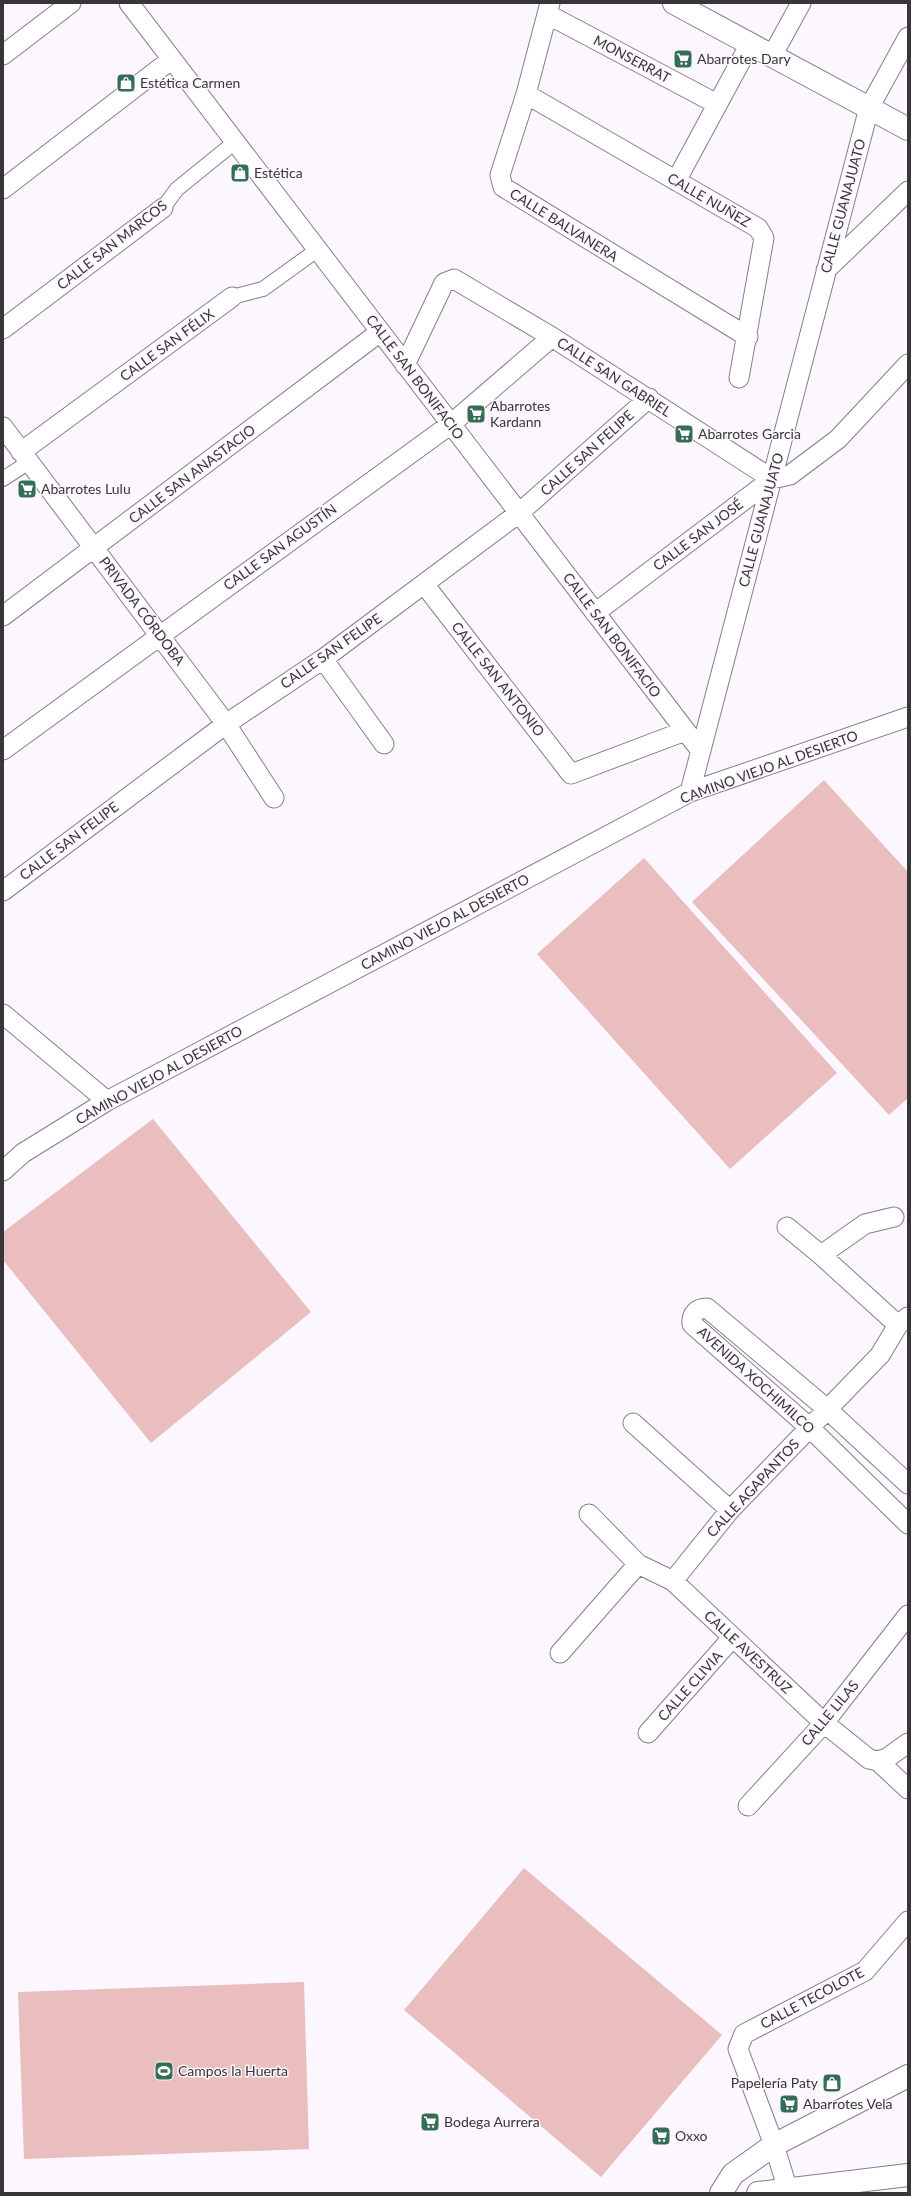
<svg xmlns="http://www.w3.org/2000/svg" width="911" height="2196" font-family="Lato,sans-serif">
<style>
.green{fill:#eabebe}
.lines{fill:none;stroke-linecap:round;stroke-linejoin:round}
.pedestrian-casing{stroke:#867e89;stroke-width:16}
.minor-casing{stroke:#867e89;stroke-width:21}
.tertiary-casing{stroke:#867e89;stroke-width:24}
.pedestrian{stroke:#fff;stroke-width:14}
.minor{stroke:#fff;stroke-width:19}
.tertiary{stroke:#fff;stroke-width:22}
.labels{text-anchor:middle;stroke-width:3;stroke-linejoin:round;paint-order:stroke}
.street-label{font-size:14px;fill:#39363a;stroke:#fcf6fe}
.poi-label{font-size:14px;fill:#39363a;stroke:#fcf6fe;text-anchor:start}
</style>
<rect width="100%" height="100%" fill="#fcf6fe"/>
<path class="green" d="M824,780L908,872V1098L889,1115L692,902Z
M644,858L837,1073L730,1169L537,954Z
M153,1119L311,1312L151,1443L3,1260V1232Z
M524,1868L722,2035L601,2177L404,2010Z
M304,1982L309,2149L24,2159L18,1992Z"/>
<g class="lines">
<defs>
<path id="pedestrian" d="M163,208L177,189L235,142
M232,297L263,289L317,250
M3,479L29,462"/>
<path id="minor" d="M129,3L701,751
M550,3L526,94L500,175L503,187L748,337
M547,14L717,104
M3,55L71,3
M772,56L801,3
M526,94L758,228L764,238L739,378
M676,181L750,44
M3,189L172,59
M826,270L908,191
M3,329L163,208
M405,365L444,283L454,279L552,337L772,479
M3,427L226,724L274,798
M21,452L232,297
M424,584L571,774L685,731
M595,613L772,479L790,475L838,439L908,364
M3,616L380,332
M323,659L384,744
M3,750L451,424L552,337
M690,792L869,108L908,37
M3,891L226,724L323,659L519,513L649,398
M3,1014L107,1101
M3,1171L23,1153L107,1101L690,792L908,717
M787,1227L821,1255L898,1325
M821,1255L865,1224L894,1217
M633,1423L730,1510
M908,1484L827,1409L707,1308C697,1308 691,1314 692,1324L810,1428L908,1524
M589,1514L638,1564L673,1581L824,1723L869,1759L878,1761L908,1789
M673,1581L730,1510L880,1355L898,1325L908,1317
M560,1653L638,1564
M648,1733L732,1638
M878,1761L887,1758L908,1743
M748,1806L824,1723L908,1615
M788,2190L774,2145L738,2049L744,2034L865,1971L908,1921"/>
<path id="tertiary" d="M674,3L908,129
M721,2193L733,2174L774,2145L908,2076
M758,2193L908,2175"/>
</defs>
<use href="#pedestrian" class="pedestrian-casing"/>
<use href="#minor" class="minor-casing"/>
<use href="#tertiary" class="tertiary-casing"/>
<use href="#pedestrian" class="pedestrian"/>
<use href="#minor" class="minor"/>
<use href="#tertiary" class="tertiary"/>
</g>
<defs>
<symbol id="supermarket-square" viewBox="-11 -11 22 22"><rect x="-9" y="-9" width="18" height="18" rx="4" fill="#346e57" stroke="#fcf6fe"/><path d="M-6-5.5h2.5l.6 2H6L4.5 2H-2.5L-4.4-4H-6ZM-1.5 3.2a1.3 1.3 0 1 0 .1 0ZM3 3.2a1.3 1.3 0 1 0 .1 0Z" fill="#fff"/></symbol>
<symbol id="shop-square" viewBox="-11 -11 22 22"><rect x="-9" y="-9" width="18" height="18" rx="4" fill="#346e57" stroke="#fcf6fe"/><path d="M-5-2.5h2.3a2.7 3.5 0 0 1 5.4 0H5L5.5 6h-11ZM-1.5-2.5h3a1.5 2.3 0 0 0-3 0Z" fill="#fff"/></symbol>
<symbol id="stadium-square" viewBox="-11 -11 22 22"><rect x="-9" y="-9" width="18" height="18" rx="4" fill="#346e57" stroke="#fcf6fe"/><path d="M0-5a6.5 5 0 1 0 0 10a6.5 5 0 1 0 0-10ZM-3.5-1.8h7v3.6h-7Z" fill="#fff"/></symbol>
</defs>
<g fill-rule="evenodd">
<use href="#supermarket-square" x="672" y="48" width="22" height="22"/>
<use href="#shop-square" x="115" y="72" width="22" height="22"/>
<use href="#shop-square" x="229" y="162" width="22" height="22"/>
<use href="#supermarket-square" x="465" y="403" width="22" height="22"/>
<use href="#supermarket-square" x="673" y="423" width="22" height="22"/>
<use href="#supermarket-square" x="16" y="478" width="22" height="22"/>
<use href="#stadium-square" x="153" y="2060" width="22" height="22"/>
<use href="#shop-square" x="821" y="2072" width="22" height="22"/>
<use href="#supermarket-square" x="778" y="2093" width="22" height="22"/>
<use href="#supermarket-square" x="419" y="2111" width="22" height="22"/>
<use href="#supermarket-square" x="650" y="2125" width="22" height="22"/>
</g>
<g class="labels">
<g class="street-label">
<text transform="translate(632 59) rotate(28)" y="5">MONSERRAT</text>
<text transform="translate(709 200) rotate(30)" y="5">CALLE NUÑEZ</text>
<text transform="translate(843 206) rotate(-75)" y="5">CALLE GUANAJUATO</text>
<text transform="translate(564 225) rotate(32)" y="5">CALLE BALVANERA</text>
<text transform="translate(112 245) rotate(-38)" y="5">CALLE SAN MARCOS</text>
<text transform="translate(167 345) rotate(-36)" y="5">CALLE SAN FÉLIX</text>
<text transform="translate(415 377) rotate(53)" y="5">CALLE SAN BONIFACIO</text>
<text transform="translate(614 377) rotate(33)" y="5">CALLE SAN GABRIEL</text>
<text transform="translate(587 453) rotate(-42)" y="5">CALLE SAN FELIPE</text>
<text transform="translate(192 474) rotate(-37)" y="5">CALLE SAN ANASTACIO</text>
<text transform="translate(761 520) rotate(-75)" y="5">CALLE GUANAJUATO</text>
<text transform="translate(698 535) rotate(-37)" y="5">CALLE SAN JOSÉ</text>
<text transform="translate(280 547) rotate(-36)" y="5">CALLE SAN AGUSTÍN</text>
<text transform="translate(142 611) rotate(53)" y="5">PRIVADA CÓRDOBA</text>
<text transform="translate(612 635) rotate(53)" y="5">CALLE SAN BONIFACIO</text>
<text transform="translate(331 651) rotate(-35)" y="5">CALLE SAN FELIPE</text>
<text transform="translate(498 679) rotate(52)" y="5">CALLE SAN ANTONIO</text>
<text transform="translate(769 767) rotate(-20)" y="5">CAMINO VIEJO AL DESIERTO</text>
<text transform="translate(69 841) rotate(-37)" y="5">CALLE SAN FELIPE</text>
<text transform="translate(445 922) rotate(-28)" y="5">CAMINO VIEJO AL DESIERTO</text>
<text transform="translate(159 1075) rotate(-29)" y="5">CAMINO VIEJO AL DESIERTO</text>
<text transform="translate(756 1380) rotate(42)" y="5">AVENIDA XOCHIMILCO</text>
<text transform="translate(753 1488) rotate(-47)" y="5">CALLE AGAPANTOS</text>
<text transform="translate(748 1652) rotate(43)" y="5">CALLE AVESTRUZ</text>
<text transform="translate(690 1686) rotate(-48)" y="5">CALLE CLIVIA</text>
<text transform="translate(830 1713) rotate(-50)" y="5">CALLE LILAS</text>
<text transform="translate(812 1998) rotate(-28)" y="5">CALLE TECOLOTE</text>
</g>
<g class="poi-label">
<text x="697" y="64">Abarrotes Dary</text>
<text x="140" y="88">Estética Carmen</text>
<text x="254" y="178">Estética</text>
<text x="490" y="411">Abarrotes<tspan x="490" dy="16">Kardann</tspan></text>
<text x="698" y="439">Abarrotes Garcia</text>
<text x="41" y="494">Abarrotes Lulu</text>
<text x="178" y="2076">Campos la Huerta</text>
<text x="818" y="2088" text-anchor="end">Papelería Paty</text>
<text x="803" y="2109">Abarrotes Vela</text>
<text x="444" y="2127">Bodega Aurrera</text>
<text x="675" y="2141">Oxxo</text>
</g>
</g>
<rect width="911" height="2196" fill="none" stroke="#39363a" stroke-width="8"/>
</svg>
